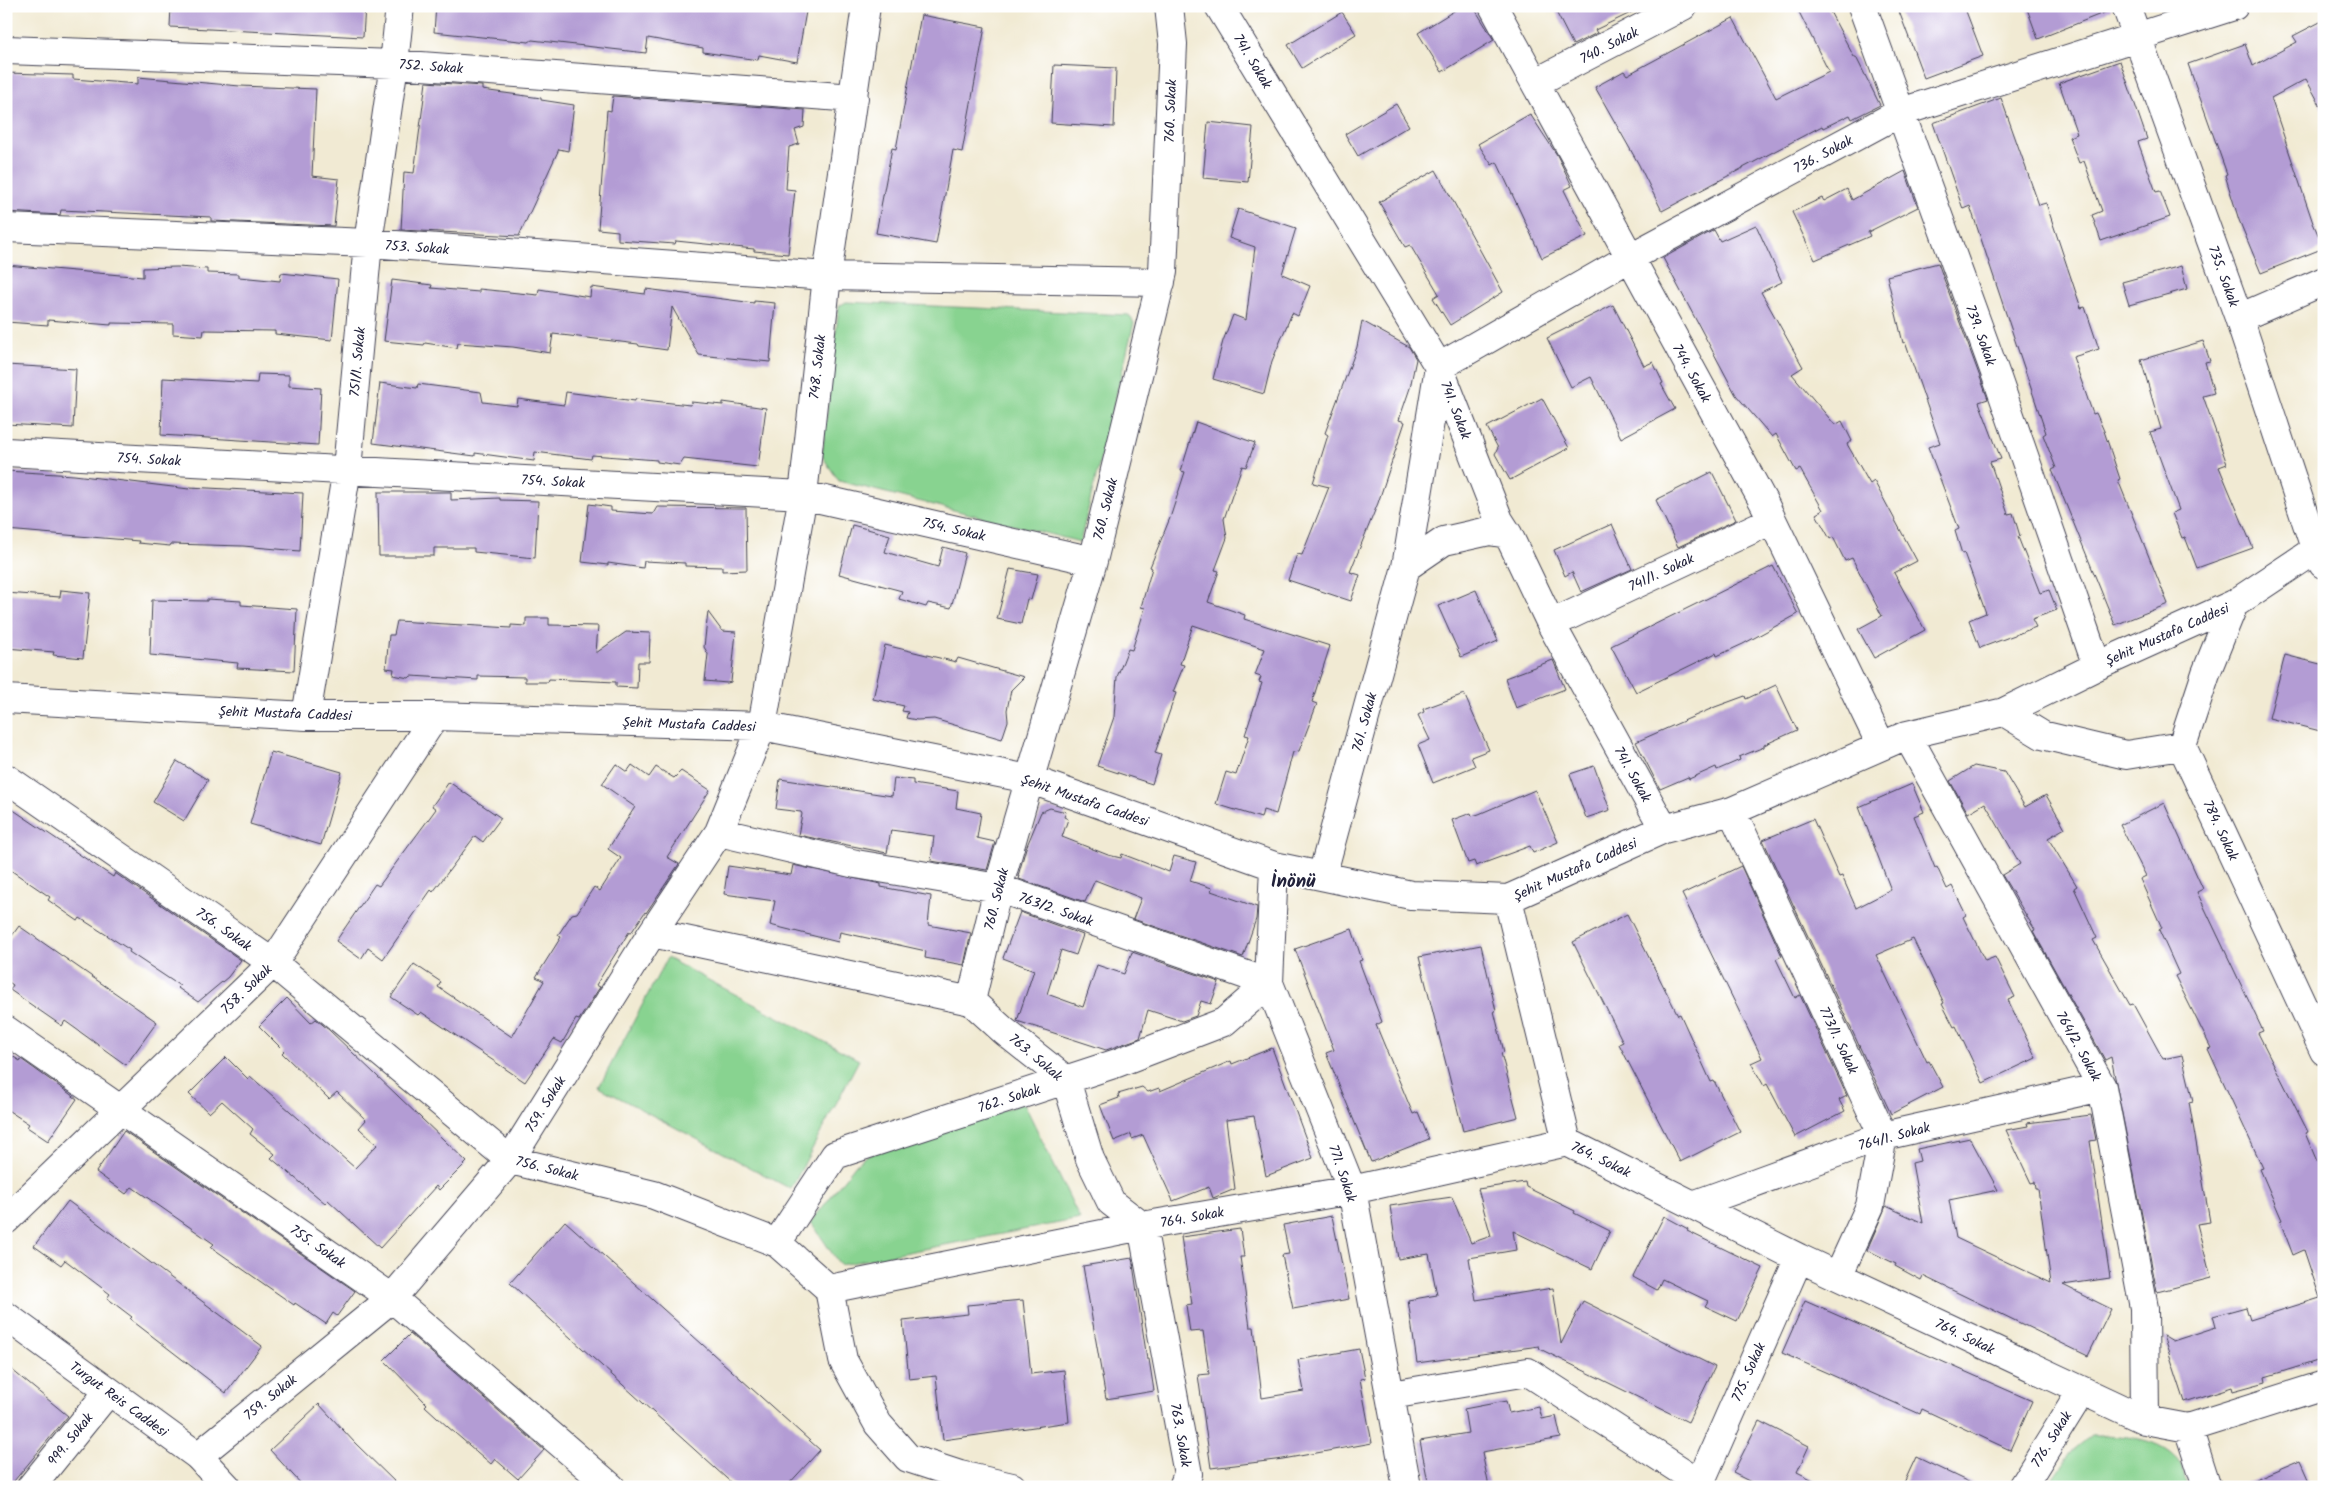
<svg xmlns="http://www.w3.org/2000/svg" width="2330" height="1493" font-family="Kalam,sans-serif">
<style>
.green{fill:#88d390;stroke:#557a66}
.building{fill:#b39cd4}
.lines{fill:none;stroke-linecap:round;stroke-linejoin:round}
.minor-casing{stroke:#414052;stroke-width:30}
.major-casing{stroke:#414052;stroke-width:30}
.minor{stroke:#fff;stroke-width:28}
.major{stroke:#fff;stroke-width:28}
.labels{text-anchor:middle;stroke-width:4;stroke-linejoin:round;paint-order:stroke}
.street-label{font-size:14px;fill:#22223b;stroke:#fff}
.district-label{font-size:19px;font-weight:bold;fill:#22223b;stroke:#fff}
</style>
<rect width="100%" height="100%" fill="#fff"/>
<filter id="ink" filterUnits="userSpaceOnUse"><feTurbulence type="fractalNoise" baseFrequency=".02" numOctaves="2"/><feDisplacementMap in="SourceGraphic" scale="10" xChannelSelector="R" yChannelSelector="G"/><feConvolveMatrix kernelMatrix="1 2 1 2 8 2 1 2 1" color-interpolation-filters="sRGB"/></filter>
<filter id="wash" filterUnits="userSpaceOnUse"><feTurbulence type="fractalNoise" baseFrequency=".0096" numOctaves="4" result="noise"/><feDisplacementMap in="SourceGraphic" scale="20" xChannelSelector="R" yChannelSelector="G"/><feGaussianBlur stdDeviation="1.12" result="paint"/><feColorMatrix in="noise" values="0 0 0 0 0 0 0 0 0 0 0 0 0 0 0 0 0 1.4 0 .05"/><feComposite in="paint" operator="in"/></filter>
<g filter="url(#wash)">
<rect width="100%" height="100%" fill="#f1ead3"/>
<path class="green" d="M846,302L1129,315L1134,323L1080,542L839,481L822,456L839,306Z
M667,958L859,1060L791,1189L599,1087Z
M1024,1103L1080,1219L840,1265L811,1222L856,1164L867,1155Z
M2092,1435C2122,1435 2163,1437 2181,1464C2185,1470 2186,1480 2188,1487H2046L2071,1452Z"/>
<g id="blocks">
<path class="building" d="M171,6H365L363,37L170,27Z
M436,6H807L797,62L759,55L758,60L703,52V48L648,38L646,53L532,40L529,42L434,32Z
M1462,6H1473L1494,40L1442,72L1418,33Z
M1553,6H1645L1595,30L1597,33L1573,45Z
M1796,6H1827L1854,57H1856L1880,105L1852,119L1850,115L1823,128L1822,126L1662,211L1638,163L1595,87L1624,71L1627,75L1733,18L1776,98L1829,72Z
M1897,6H1964L1983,56L1924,78Z
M2026,6H2111V10L2038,39Z
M1342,12L1356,34L1302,68L1288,45Z
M921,15L985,27L962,152L953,150L936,244L876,233L892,148L896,149Z
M2324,20V112L2306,79L2271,98L2313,223L2324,248L2261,273L2239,220L2225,175L2227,174L2188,64L2245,44L2253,66L2297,42L2293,36Z
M2120,61L2147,139L2138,142L2156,192L2160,191L2170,217L2101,241L2092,215L2102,211L2084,161L2079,163L2069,137L2077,134L2059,83Z
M1054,65L1116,68L1114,127L1051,123Z
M6,73L73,75V79L138,84V77L240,86L316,89L312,176L339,179L334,226L211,221V217L61,210L60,215L6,212L10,122L6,121Z
M426,82L482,86V90L541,98V100L574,105L568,151L559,149L519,236L401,230L404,172L414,173Z
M613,96L805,110L804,127L795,130L799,144L789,147L786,189L795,190L788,254L754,251V249L676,241L675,244L618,240V231L598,229L607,110L611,111Z
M2001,98L2039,205L2046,203L2081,308L2085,307L2099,349L2073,357L2093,414L2096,413L2104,431L2120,479L2118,480L2168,604L2115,625L2052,470L2056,468L2043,435L2046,433L1970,206L1963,209L1933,123Z
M1396,104L1409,126L1358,156L1345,134Z
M1530,114L1557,155L1572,186L1564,190L1587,236L1542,258L1497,162L1492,165L1478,144Z
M1208,122L1253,127L1248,182L1203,178Z
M1436,170L1503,292L1450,325L1433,298L1439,294L1410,245L1405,247L1379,202Z
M1905,171L1918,207L1868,232L1870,236L1815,260L1792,212L1822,198L1824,201L1847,189L1852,200Z
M1238,209L1296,228L1282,274L1310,286L1298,316L1292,313L1272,361L1264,394L1213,379L1223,341L1233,315L1246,320L1255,247L1229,238Z
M1756,225L1782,282L1761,292L1803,367L1792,374L1835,425L1842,421L1852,441L1847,444L1870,484L1874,481L1917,561L1894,573L1925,630L1874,658L1858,629L1882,616L1852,558L1845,561L1833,537L1830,539L1816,514L1823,510L1800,469L1796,471L1776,434L1772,437L1736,395L1663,258L1714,230L1720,241Z
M1938,263L1988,399L1979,402L2001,459L1990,462L2008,514L2013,513L2020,536L2018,537L2040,593L2049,590L2057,610L2032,619L2036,627L1980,648L1969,620L1986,613L1964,553L1962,554L1955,531L1959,529L1928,447L1940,443L1905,342L1903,343L1887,276Z
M6,265L143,277V268L177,267L207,269V273L239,274V277L280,281L281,273L338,279L332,340L275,334V331L204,330L203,336L173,334V324L111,323V325L48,320V325L6,322Z
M2181,266L2187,289L2129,305L2122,282Z
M392,280L432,285L431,288L479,292V289L538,295L539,289L590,297L591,287L645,294L646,289L754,303V301L775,303L770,362L699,355L672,307L667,350L639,346L638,344L553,334L550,353L513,347L458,343L457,348L425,343L424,345L384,341Z
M1613,305L1644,366L1653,362L1663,383L1661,384L1675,409L1621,438L1591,377L1571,387L1547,338Z
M1362,321L1409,347L1416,359L1410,388L1399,420L1405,422L1378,503L1350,572L1360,575L1351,601L1288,580L1297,554L1302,555L1329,487L1313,483L1328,435L1325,433L1357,347Z
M2203,341L2210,361L2205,362L2214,393L2203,396L2227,464L2219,467L2253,548L2197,568L2185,537L2182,538L2172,513L2179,510L2150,432L2161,429L2141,360Z
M6,365L76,369L73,428L6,424Z
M258,374L289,375V386L321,388L318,445L161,435L163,378L257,383Z
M380,383L417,388L418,384L481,392L483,402L517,406L518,399L564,405L566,392L635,401V399L690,405L691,402L723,405V402L766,408L758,467L684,459L680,465L657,462V460L592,455L591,459L535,452L534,461L475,453V456L373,443Z
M1542,398L1569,448L1510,480L1495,454L1498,448L1487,427Z
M1196,422L1255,443L1246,467L1242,466L1224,519L1227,538L1215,570L1219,571L1208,602L1245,615L1244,619L1330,646L1312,702L1317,704L1299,751L1293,752L1276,814L1263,810L1261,818L1216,804L1226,772L1236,775L1249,736L1245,735L1262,683L1259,682L1261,677L1255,675L1265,649L1193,625L1180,664L1184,665L1173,692L1176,693L1155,753L1161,755L1152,784L1097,766L1114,717L1117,677L1128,649L1132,650L1145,608L1141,607L1152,568L1150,567L1170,518L1185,472L1181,471Z
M6,471L74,475L189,489V487L303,493L300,551L243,546L171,544L170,546L138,543L139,541L6,530Z
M1712,472L1736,520L1678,547L1656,500Z
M378,492H451V500L500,498V500L538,501L535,558L474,552V548H434V556H379Z
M589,504L611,507V511L653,514L657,507L746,508L747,570L722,571V567L685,566V563L644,561L643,568L608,563V565L582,562Z
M1612,524L1632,569L1581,592L1572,572L1565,576L1554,550Z
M852,525L890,535L885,552L938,567L943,547L965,553L951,608L928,603L926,607L899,599L902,591L839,574Z
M1773,566L1798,614L1743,644L1717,656L1716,653L1636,692L1611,646Z
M1010,569L1038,574L1031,600L1027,599L1021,624L997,619Z
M61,590L90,593L83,658L53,655L54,652L6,648V593L60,597Z
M1476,590L1498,641L1461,657L1438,606Z
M207,599L241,601V605L297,609L294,671L237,668L238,663L150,655L152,600L207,601Z
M708,612L722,631L736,632L731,682L727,683L705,681L708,654L704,647Z
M526,618H549V625L598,626L596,653L626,632L650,633L649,662H638L637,688L616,687V682L549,679L548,682H525V677L478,676V680L411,676L409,678L393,675L394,669L386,668L389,635H394L397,621L511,628V625L526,626Z
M885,645L956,662L958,658L1024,677L1011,690L1007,710L1008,721L1002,739L934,719L917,720L906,718L908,712L902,711L904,706L873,699Z
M2285,655L2324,665V732L2269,718Z
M1553,660L1565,689L1516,708L1505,678Z
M1776,685L1797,730L1764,745V747L1739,757L1740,760L1717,770L1716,767L1689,779L1688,777L1660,789L1636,742L1715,707L1745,696L1746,699Z
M1464,694L1489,750L1471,757L1475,766L1433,783L1418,745L1430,740L1418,715L1424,712L1423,709Z
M271,752L342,772L321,845L250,824Z
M177,761L208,780L184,821L153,802Z
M616,764L627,772L632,765L649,777L656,767L674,778L681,771L710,790L667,857L679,864L646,913L645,912L631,933L629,932L596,985L600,987L579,1020L576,1019L562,1043L554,1039L525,1082L421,1012L418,1015L391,997L414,964L441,982L438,987L512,1037L544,981L536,977L561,937L558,935L572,914L577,913L594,887L600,891L621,858L608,849L635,807L602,784Z
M1594,766L1610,810L1586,818L1570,774Z
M1974,766L2004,772L2025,807L2046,795L2065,828L2048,838L2077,886L2074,888L2097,938L2093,940L2130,1005L2133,1004L2163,1059L2182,1055L2193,1101L2189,1102L2210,1222L2197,1224L2211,1278L2157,1292L2111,1057L2105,1060L2033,931L2035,930L2002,875L2020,864L1985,803L1968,813L1950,781Z
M894,778L913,780V784L958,791L956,808L981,813L977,838L995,842L987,870L931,861L934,836L891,830L887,853L798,835L802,814L801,812L776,809L780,779L892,796Z
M449,782L501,818L483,842L475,836L433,892L431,890L383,959L368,948L361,959L336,941L375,884L379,886L436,809L432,806Z
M1912,784L1924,812L1914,816L1935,868L1937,867L1947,889L1952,886L1966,915L1963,917L1985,961L1995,957L2015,997L2008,1000L2036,1058L1983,1083L1956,1026L1954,1027L1942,1004L1944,1003L1913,939L1876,955L1927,1062L1929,1061L1943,1087L1891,1114L1763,840L1813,819L1839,877L1842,876L1856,908L1891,890L1859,807Z
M1535,790L1558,842L1533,853L1530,846L1476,866L1474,861L1468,863L1452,820L1471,813L1472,816L1479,814Z
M2164,803L2203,889L2197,892L2263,1031L2258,1033L2308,1132L2305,1133L2324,1178V1359L2265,1377L2266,1382L2233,1391L2232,1387L2185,1402L2163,1335L2173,1341L2216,1327L2213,1316L2246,1307L2250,1320L2320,1298L2304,1250L2293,1255L2280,1221L2282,1220L2260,1169L2263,1168L2208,1049L2211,1048L2175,976L2179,974L2159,930L2162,928L2140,879L2146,876L2120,825Z
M6,805L113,877L115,873L241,960L228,977L198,1002L178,988L180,986L129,952L130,950L80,918L78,921L48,900L50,897L6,867Z
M1050,808L1066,812L1064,817L1068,819L1062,837L1108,855L1121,858L1122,854L1169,872L1174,856L1196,862L1190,881L1212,888L1211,891L1257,907L1256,919L1243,957L1133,919L1141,898L1095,880L1085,902L1019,879L1020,876H1018L1026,848L1041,812Z
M793,865L881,884V887L931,896L928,925L971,933L964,965L925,958L926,951L840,932L838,942L770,925L775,901L724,894L728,866L791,875Z
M1741,866L1782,956L1776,959L1795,998L1800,995L1847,1096L1839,1100L1845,1111L1795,1137L1767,1084L1764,1086L1751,1063L1762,1058L1682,894Z
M1020,912L1083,935L1076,955L1061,950L1047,994L1083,1007L1097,965L1124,974L1132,952L1219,982L1211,1004L1201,1001L1196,1016L1182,1021L1148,1010L1140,1038L1106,1050L1017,1021L1034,970L1003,958Z
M1627,914L1678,1015L1680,1014L1711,1082L1714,1081L1740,1132L1680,1162L1619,1044L1623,1042L1573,942Z
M19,926L157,1022L126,1065L65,1021L62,1026L10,990L13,985L6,980V944Z
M1352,929L1362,960L1359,961L1382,1022L1376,1025L1413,1114L1418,1112L1429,1139L1371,1162L1326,1053L1334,1050L1295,949Z
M1481,945L1496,1011H1494L1504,1052L1501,1053L1518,1117L1463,1131L1419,957Z
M287,998L311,1023L316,1019L329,1030L467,1162L439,1190L436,1186L380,1248L328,1200L325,1203L271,1158L275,1154L250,1134L253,1129L222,1101L209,1113L189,1094L226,1057L248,1079L250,1076L355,1168L377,1145L359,1128L366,1120L337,1092L329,1099L282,1053L284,1051L259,1026Z
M1272,1048L1313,1158L1266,1176L1254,1116L1226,1120L1235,1189L1213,1198L1209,1187L1173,1201L1143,1135L1132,1139L1131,1134L1114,1141L1100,1105L1119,1098L1118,1094L1142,1087L1148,1092L1159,1088L1160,1091L1231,1061L1232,1064Z
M6,1052L20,1061L21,1059L77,1099L48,1141L27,1127L29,1124L6,1109Z
M2091,1115L2096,1140L2090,1141L2110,1278L2063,1285L2111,1309L2088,1356L1923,1276L1921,1280L1895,1266L1896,1264L1867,1250L1886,1206L1923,1223L1912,1163L1920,1161L1917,1149L1970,1138L1998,1190L1949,1200L1956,1238L2051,1283L2038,1189H2036L2035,1182L2031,1183L2006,1130L2028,1126L2027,1123Z
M124,1131L355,1291L337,1316L333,1313L326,1324L295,1303L294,1305L211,1247L214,1244L132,1187L126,1194L96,1172Z
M1525,1182L1526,1187L1575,1211L1574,1213L1610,1231L1592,1269L1513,1231L1516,1250L1469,1258L1476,1300L1553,1288L1561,1344L1583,1301L1715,1367L1688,1422L1540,1349L1539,1346L1417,1363L1408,1300L1437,1295L1429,1254L1398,1259L1390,1206L1452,1197L1471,1243L1491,1236L1478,1189Z
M68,1201L262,1346L226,1393L130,1319L132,1317L107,1298L110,1294L65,1260L61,1265L34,1246Z
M1332,1216L1349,1299L1293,1309L1282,1255L1289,1254L1283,1225Z
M1664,1216L1688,1229L1687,1231L1763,1268L1737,1321L1705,1306L1708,1301L1662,1279L1657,1290L1633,1277Z
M565,1221L820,1450L786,1487H736L510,1283Z
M1240,1229L1244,1257H1240L1250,1327H1254L1262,1398L1304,1391L1298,1360L1359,1349L1365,1378L1360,1379L1372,1443L1283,1459L1211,1468L1198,1375L1209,1374L1203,1331L1190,1332L1186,1305L1192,1304L1181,1237Z
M1132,1258L1147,1359H1149L1154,1391L1106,1399L1083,1266Z
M1023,1300L1031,1374L1064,1370L1069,1422L943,1440L936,1376L909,1379L903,1321L968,1314L967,1305Z
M1805,1301L2032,1401L2010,1450L1922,1409L1920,1414L1782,1353Z
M410,1334L544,1450L518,1479L495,1459L491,1464L448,1427L425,1406L427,1404L384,1360Z
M6,1365L68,1416L9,1487H6Z
M1506,1401L1509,1413L1539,1407L1542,1419L1556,1416L1561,1438L1482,1452L1489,1487H1429L1420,1441L1468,1433L1464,1409Z
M319,1404L355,1443L400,1487H304L270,1450Z
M1759,1421L1809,1446L1797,1472L1827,1487H1761L1733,1473Z
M1916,1457L1979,1487H1902Z
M2300,1460L2312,1487H2237Z"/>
</g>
</g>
<g filter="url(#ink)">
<use href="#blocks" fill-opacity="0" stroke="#414052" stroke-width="1"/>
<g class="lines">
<defs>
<path id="minor" d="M1219,6L1439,367L1499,520L1508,534L1551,624L1664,829
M1493,6L1764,503L1881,745
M1862,6L1997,378L2097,666
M2126,6L2239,318L2315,548L2323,564
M6,50L394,64L854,98
M1535,83L1683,6
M6,228L368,243L827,276L1161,282
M2239,318L2324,281
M6,452L803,495L1093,561
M1406,567L1444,541L1489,531L1508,534
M2234,604L2206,673L2182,746L2324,1051
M1551,624L1772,520
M6,699L306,716H435L762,726L1029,779L1274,866L1411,895L1508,899L1664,829L1732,811L1907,735L2004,712L2097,666L2234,604L2324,544
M2004,712L2042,735L2126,755L2182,746
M306,716L347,469L368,243L394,64L400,6
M1907,735L2102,1087L2144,1308L2145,1420
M6,778L273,963L510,1160L654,1195L777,1243L829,1289L843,1360L878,1424L908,1458L960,1475L1012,1487
M1732,811L1883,1136L1870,1206L1838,1276
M719,832L856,864L998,888L1269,983
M1274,866L1269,983L1352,1190L1407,1487
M1322,876L1406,567L1439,367L1629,258L1901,112L2234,6
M1508,899L1567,1142
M652,933L971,1001L1004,1031L1066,1080L1090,1159L1111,1202L1142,1226L1188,1474L1183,1487
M971,1001L998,888L1093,561L1163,272L1173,44L1169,6
M6,1030L392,1298L611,1487
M1693,1205L1883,1136L2102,1087
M6,1220L273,963L435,716
M777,1243L835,1155L1117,1063L1224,1022L1269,983
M829,1289L1142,1226L1352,1190L1567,1142L1799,1258L2145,1420L2188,1428L2324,1385
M1391,1395L1528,1372L1700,1483
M2188,1428L2207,1487
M198,1456L392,1298L510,1160L652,933L719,832L762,726L803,495L827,276L866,6
M31,1487L108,1392
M1700,1487V1483L1799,1258
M2022,1487L2081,1392"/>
<path id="major" d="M6,1316L198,1456L227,1487"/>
</defs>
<use href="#minor" class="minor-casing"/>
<use href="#major" class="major-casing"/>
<use href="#minor" class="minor"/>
<use href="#major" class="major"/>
</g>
</g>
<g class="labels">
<g class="street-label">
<text transform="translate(1609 45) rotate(-27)" y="5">740. Sokak</text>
<text transform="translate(1253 61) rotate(59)" y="5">741. Sokak</text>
<text transform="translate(431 66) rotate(4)" y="5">752. Sokak</text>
<text transform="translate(1170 111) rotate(-88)" y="5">760. Sokak</text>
<text transform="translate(1823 154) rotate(-28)" y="5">736. Sokak</text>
<text transform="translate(417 247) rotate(4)" y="5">753. Sokak</text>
<text transform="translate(2224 276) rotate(70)" y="5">735. Sokak</text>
<text transform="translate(1981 335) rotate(70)" y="5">739. Sokak</text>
<text transform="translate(357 362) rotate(-85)" y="5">751/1. Sokak</text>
<text transform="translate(817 367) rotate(-84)" y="5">748. Sokak</text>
<text transform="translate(1692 373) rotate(61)" y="5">744. Sokak</text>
<text transform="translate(1456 410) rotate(69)" y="5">741. Sokak</text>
<text transform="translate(149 459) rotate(3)" y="5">754. Sokak</text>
<text transform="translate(553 481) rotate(3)" y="5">754. Sokak</text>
<text transform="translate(1105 509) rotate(-76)" y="5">760. Sokak</text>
<text transform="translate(954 529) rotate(13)" y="5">754. Sokak</text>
<text transform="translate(1661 572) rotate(-25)" y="5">741/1. Sokak</text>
<text transform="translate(2167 634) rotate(-24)" y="5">Şehit Mustafa Caddesi</text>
<text transform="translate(285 713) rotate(2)" y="5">Şehit Mustafa Caddesi</text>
<text transform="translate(1364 722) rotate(-75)" y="5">761. Sokak</text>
<text transform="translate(689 724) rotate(2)" y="5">Şehit Mustafa Caddesi</text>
<text transform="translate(1633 774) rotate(61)" y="5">741. Sokak</text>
<text transform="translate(1085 800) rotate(19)" y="5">Şehit Mustafa Caddesi</text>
<text transform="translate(2221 830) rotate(65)" y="5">784. Sokak</text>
<text transform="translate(1575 869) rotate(-24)" y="5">Şehit Mustafa Caddesi</text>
<text transform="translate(996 899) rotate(-76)" y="5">760. Sokak</text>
<text transform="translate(1056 909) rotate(19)" y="5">763/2. Sokak</text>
<text transform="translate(224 929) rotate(35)" y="5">756. Sokak</text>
<text transform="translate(246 989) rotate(-44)" y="5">758. Sokak</text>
<text transform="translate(1839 1040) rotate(65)" y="5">773/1. Sokak</text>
<text transform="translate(2079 1046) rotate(61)" y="5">764/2. Sokak</text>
<text transform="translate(1036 1057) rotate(40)" y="5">763. Sokak</text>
<text transform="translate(1009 1098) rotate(-18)" y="5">762. Sokak</text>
<text transform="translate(545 1104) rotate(-58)" y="5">759. Sokak</text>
<text transform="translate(1894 1136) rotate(-15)" y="5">764/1. Sokak</text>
<text transform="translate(1601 1159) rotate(26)" y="5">764. Sokak</text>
<text transform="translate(547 1168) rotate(14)" y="5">756. Sokak</text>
<text transform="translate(1343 1173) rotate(71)" y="5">771. Sokak</text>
<text transform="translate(1192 1217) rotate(-10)" y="5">764. Sokak</text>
<text transform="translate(318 1246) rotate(35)" y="5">755. Sokak</text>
<text transform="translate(1965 1336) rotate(26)" y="5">764. Sokak</text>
<text transform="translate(1748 1372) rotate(-66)" y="5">775. Sokak</text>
<text transform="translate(270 1397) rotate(-39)" y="5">759. Sokak</text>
<text transform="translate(119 1399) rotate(36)" y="5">Turgut Reis Caddesi</text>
<text transform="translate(1181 1435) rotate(80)" y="5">763. Sokak</text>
<text transform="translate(70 1439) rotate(-51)" y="5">999. Sokak</text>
<text transform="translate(2051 1439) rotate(-58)" y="5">776. Sokak</text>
</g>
<g class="district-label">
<text x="1293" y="887">İnönü</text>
</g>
</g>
<rect width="2330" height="1493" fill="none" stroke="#fff" stroke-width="25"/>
</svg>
